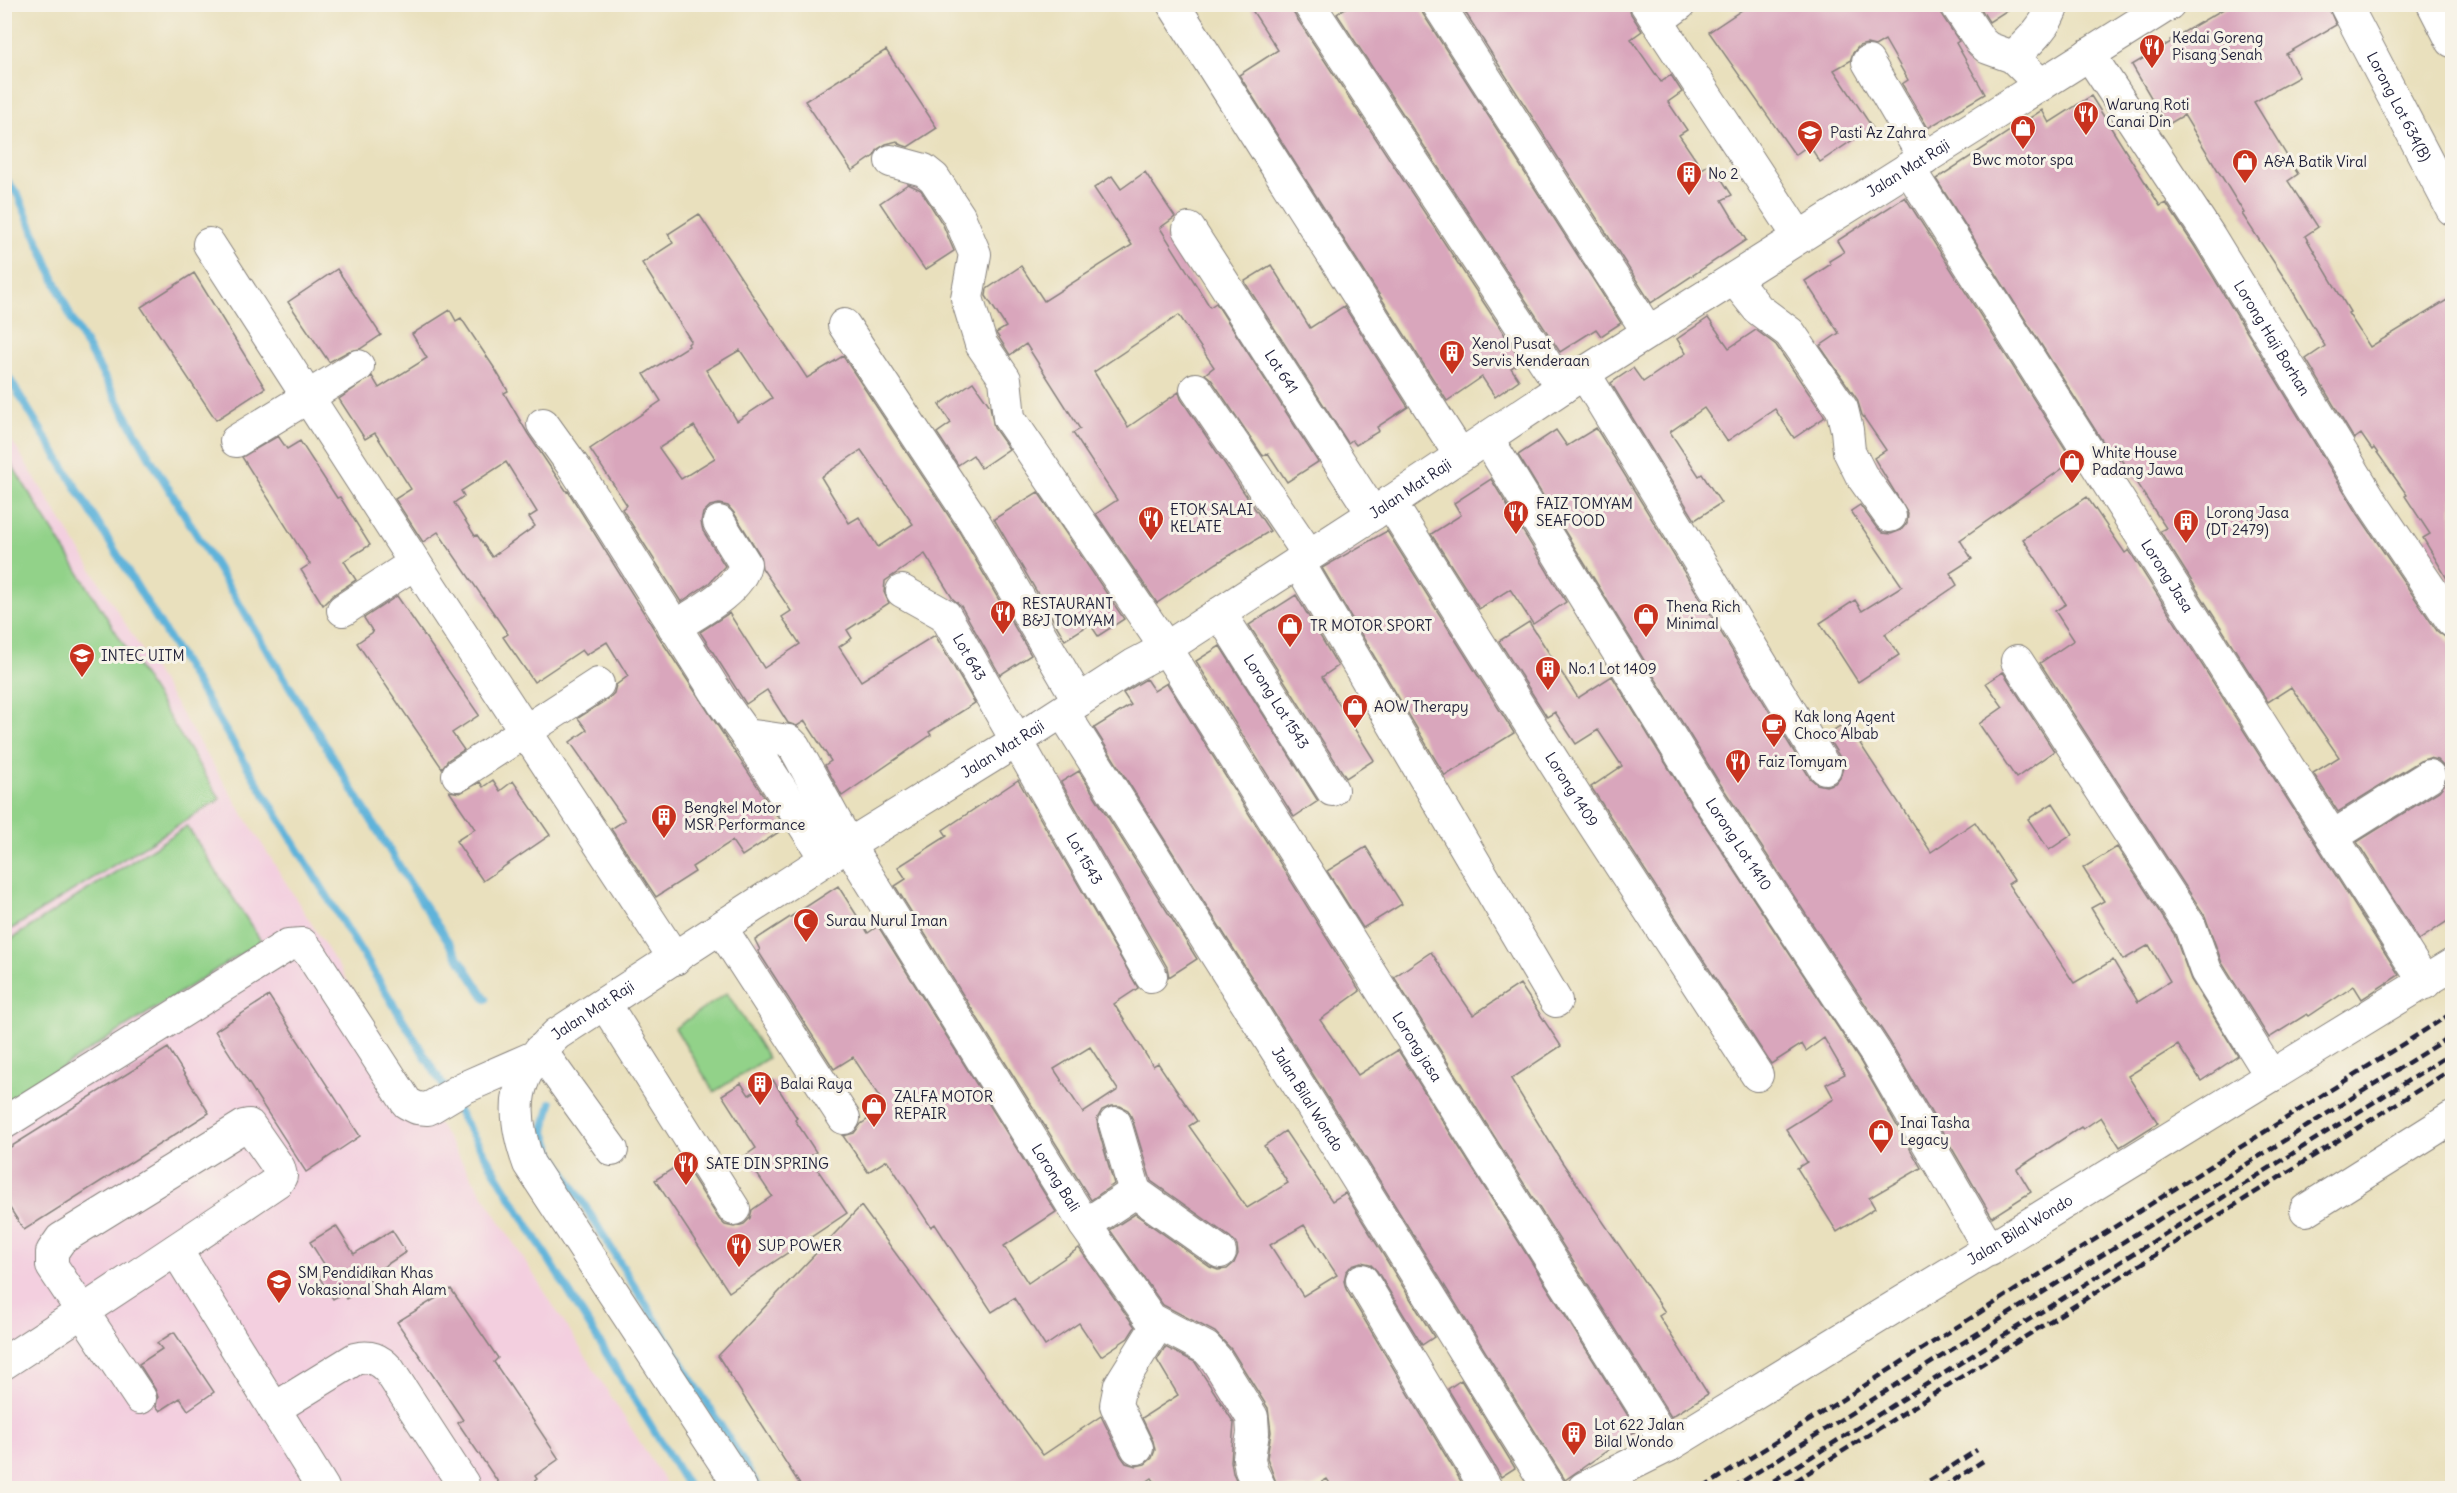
<svg xmlns="http://www.w3.org/2000/svg" width="2457" height="1493" font-family="Delius,sans-serif">
<style>
.built{fill:#f3cfdf}
.green{fill:#92d289;stroke:#5a7a62;stroke-width:1.5}
.lines{fill:none;stroke-linecap:round;stroke-linejoin:round}
.stream{stroke:#5eb3da;stroke-width:8}
.building{fill:#d9a6bc;fill-rule:evenodd}
.minor-casing{stroke:#86817c;stroke-width:34}
.minor{stroke:#fff;stroke-width:32}
.rail{stroke:#22223b;stroke-width:4.5;stroke-dasharray:9 4.5;stroke-linecap:butt}
.labels{text-anchor:middle;stroke-width:6;stroke-linejoin:round;paint-order:stroke}
.poi-label{font-size:15px;fill:#22223b;stroke:#f7f3e8;text-anchor:start}
.street-label{font-size:15px;fill:#22223b;stroke:#f7f3e8}
</style>
<rect width="100%" height="100%" fill="#f7f3e8"/>
<filter id="ink" filterUnits="userSpaceOnUse"><feTurbulence type="fractalNoise" baseFrequency=".0167" numOctaves="2"/><feDisplacementMap in="SourceGraphic" scale="12" xChannelSelector="R" yChannelSelector="G"/><feConvolveMatrix kernelMatrix="1 2 1 2 8 2 1 2 1" color-interpolation-filters="sRGB"/></filter>
<filter id="wash" filterUnits="userSpaceOnUse"><feTurbulence type="fractalNoise" baseFrequency=".008" numOctaves="4" result="noise"/><feDisplacementMap in="SourceGraphic" scale="24" xChannelSelector="R" yChannelSelector="G"/><feGaussianBlur stdDeviation="1.35" result="paint"/><feColorMatrix in="noise" values="0 0 0 0 0 0 0 0 0 0 0 0 0 0 0 0 0 1.4 0 .05"/><feComposite in="paint" operator="in"/></filter>
<g filter="url(#wash)">
<rect width="100%" height="100%" fill="#e9e0bd"/>
<path class="built" d="M4,428L316,931L669,1488H5Z"/>
<path class="green" d="M5,454L220,799L5,933H4Z
M187,826L261,941L5,1104V943Z
M727,993L768,1058L714,1092L675,1028Z"/>
<g class="lines">
<path class="stream" d="M4,177L18,195L72,320L150,458L412,887L486,999
M4,370L446,1090
M453,1103L689,1488
M551,1103L544,1130L553,1154L759,1488"/>
</g>
<g id="blocks">
<path class="building" d="M1248,4H1291L1294,14L1522,361L1511,368L1519,380L1495,397L1482,377L1447,401L1239,75L1278,50Z
M1351,4H1420L1423,14L1621,323L1601,336L1596,329L1560,352L1337,14Z
M1460,4H1628L1631,14L1642,31L1631,39L1661,82L1671,75L1682,92L1668,102L1687,130L1679,135L1702,169L1711,163L1732,195L1722,200L1746,240L1651,303Z
M1751,4H1938L1941,14L1959,41L1956,43L1985,94L1928,128L1902,84L1908,80L1885,40L1875,46L1867,44L1859,46L1853,53L1850,61L1834,70L1872,127L1820,162L1809,145L1795,155L1709,32Z
M1978,4H2017L1989,22Z
M2232,4H2327L2336,25L2286,54L2299,77L2254,102L2298,174L2288,181L2318,227L2305,236L2350,312L2348,313L2370,347L2452,297V587L2423,538L2430,534L2405,496L2407,495L2374,448L2372,450L2361,434L2354,439L2306,359L2325,346L2289,285L2242,214L2244,213L2184,115L2167,125L2132,65L2171,42L2170,40Z
M886,50L937,128L908,147L899,144L897,141L886,144L878,149L874,156L852,171L805,101Z
M2091,96L2160,206L2166,203L2195,247L2358,514L2437,631L2445,637L2452,649V918L2419,940L2357,842L2439,791L2445,784L2447,776L2444,767L2437,760L2429,758L2420,761L2338,812L2313,773L2339,757L2291,687L2268,702L2160,531L2166,528L2120,458L2115,461L1936,179L2042,110L2049,123Z
M1145,172L1175,217L1160,228L1210,307L1216,303L1318,462L1287,482L1268,453L1263,456L1211,379L1205,374L1214,367L1179,315L1094,372L1128,427L1179,392L1181,399L1270,531L1217,563L1157,603L1096,514L1117,500L1073,433L1080,429L1026,344L1010,355L996,333L1006,327L986,296L987,289L1021,266L1044,301L1132,245L1094,188L1112,176L1121,189Z
M908,184L921,190L943,225L954,251L925,270L880,203Z
M1905,197L2073,461L1960,540L1972,559L1950,573L1957,585L1885,634L1899,655L1858,682L1820,623L1855,600L1862,611L1902,586L1851,511L1860,505L1876,527L1883,533L1891,534L1901,530L1907,523L1908,514L1874,458L1886,450L1862,415L1857,399L1820,346L1839,333L1805,281L1831,264L1829,261L1844,252L1837,241Z
M699,214L807,378L843,356L960,533L1031,655L1000,675L961,606L953,599L925,554L885,581L884,592L889,603L847,630L852,638L839,647L861,681L935,635L975,703L929,732L931,735L842,796L825,765L831,761L805,721L797,726L788,723L767,690L746,704L700,632L729,613L764,668L800,644L782,617L791,611L762,568L760,555L734,513L728,506L719,504L710,506L703,513L701,522L703,531L725,566L709,583L681,602L622,509L627,505L590,449L661,401L644,374L689,346L688,344L691,341L642,263L673,243L668,234ZM740,350L772,398L737,421L706,370ZM694,426L715,458L681,479L659,448ZM861,450L913,524L878,547L859,517L849,523L821,477Z
M1271,265L1310,328L1344,306L1408,407L1377,427L1379,431L1356,445L1352,440L1348,443L1246,284L1245,281Z
M337,269L381,335L360,349L349,351L329,362L288,302Z
M194,273L265,388L216,420L141,307Z
M450,310L456,321L461,318L495,369L508,391L504,393L528,434L567,492L568,491L659,637L785,828L742,856L732,841L692,867L695,872L656,897L611,829L625,820L570,742L587,730L578,718L608,699L614,693L616,685L628,676L607,642L586,655L582,650L534,682L503,637L508,634L438,532L423,542L395,499L411,489L375,433L365,439L339,399L372,376L379,388L427,358L412,334ZM506,462L537,512L529,517L535,526L492,557L477,535L475,536L454,503L464,496L461,491Z
M1708,318L1729,348L1756,330L1776,345L1825,417L1794,438L1775,409L1727,441L1704,408L1670,432L1699,476L1702,474L1721,503L1695,520L1611,383L1633,368L1643,382L1686,353L1677,339Z
M973,382L990,406L994,428L1009,449L981,468L973,455L958,465L937,433L951,423L939,405Z
M1596,428L1810,778L1817,784L1826,786L1835,783L1840,777L1843,768L1841,759L1826,735L1846,722L1931,852L1975,822L2014,880L2008,884L2074,983L2113,960L2138,1002L2170,981L2149,945L2123,960L2091,908L2104,901L2083,868L2117,847L2174,934L2191,980L2238,1056L2201,1081L2178,1045L2128,1076L2158,1123L2120,1147L2101,1117L2083,1129L2081,1127L2017,1169L2031,1192L1992,1217L1890,1042L1717,779L1518,455L1556,430L1567,446Z
M278,436L287,449L300,441L337,498L340,497L370,545L344,561L356,580L333,595L323,605L301,570L310,564L242,457Z
M1491,479L1566,602L1533,624L1510,589L1479,609L1431,534L1461,515L1454,503Z
M1038,492L1124,619L1098,636L1090,624L1065,640L994,519Z
M2087,497L2125,553L2129,550L2399,975L2362,999L2354,986L2309,1016L2307,1014L2269,1038L2222,963L2205,916L2040,663L2074,640L2055,611L2066,604L2023,539Z
M1387,531L1514,733L1445,776L1322,568Z
M1296,595L1338,666L1322,677L1374,760L1346,778L1249,625Z
M397,596L479,715L452,733L464,750L448,760L442,768L357,643L373,632L364,618Z
M1529,622L1578,698L1612,676L1687,798L1860,1061L1921,1168L1869,1198L1875,1208L1837,1232L1797,1168L1807,1162L1786,1129L1834,1099L1826,1084L1845,1074L1824,1038L1806,1051L1802,1044L1771,1064L1591,787L1622,766L1598,730L1576,744L1555,712L1547,717L1499,641Z
M1220,646L1318,801L1294,817L1196,661Z
M2003,672L2054,751L2016,778L1979,724L2003,707L1986,683Z
M1146,679L1154,691L1167,683L1360,991L1320,1020L1358,1075L1398,1050L1637,1430L1565,1480L1355,1141L1094,728L1131,705L1123,693Z
M1079,771L1197,959L1169,977L1167,967L1061,782Z
M493,780L500,791L513,781L550,835L483,881L456,841L475,829L449,791L460,793L480,782L483,787Z
M1018,780L1138,988L1114,1004L1153,1066L1158,1063L1197,1121L1189,1126L1247,1208L1288,1183L1264,1146L1285,1131L1332,1201L1345,1193L1434,1337L1422,1345L1377,1271L1370,1264L1361,1262L1352,1265L1346,1272L1344,1281L1346,1289L1465,1488H1333L1327,1479L1311,1488H1278L1267,1458L1271,1432L1268,1408L1231,1349L1215,1332L1163,1305L1110,1230L1135,1214L1210,1267L1218,1270L1227,1269L1234,1263L1238,1254L1237,1245L1230,1237L1151,1181L1132,1118L1128,1110L1120,1106H1111L1102,1110L1097,1119L1098,1128L1114,1184L1091,1200L895,886L906,879L898,867L947,836L943,830ZM1090,1047L1118,1090L1083,1113L1054,1069ZM1304,1225L1337,1275L1303,1296L1270,1245Z
M2053,803L2073,834L2049,850L2028,819Z
M1366,847L1402,904L1363,928L1327,871Z
M838,886L868,933L878,926L1056,1212L1004,1246L1028,1283L1079,1248L1135,1327L1128,1338L1101,1356L1079,1323L1045,1346L1014,1298L992,1312L935,1224L931,1227L887,1160L868,1172L843,1136L854,1133L861,1124L886,1107L853,1057L834,1069L758,951L760,950L755,940Z
M1431,952L1473,1015L1520,984L1561,1046L1511,1079L1562,1162L1665,1312L1659,1316L1708,1394L1671,1417L1394,977Z
M269,996L360,1136L306,1172L215,1031Z
M168,1048L209,1113L24,1230L4,1199V1151Z
M773,1080L797,1118L795,1120L816,1152L809,1157L847,1213L729,1292L655,1180L683,1162L719,1219L725,1225L734,1227L744,1224L750,1218L752,1210L772,1196L745,1156L756,1148L722,1095L741,1083L749,1095Z
M861,1206L1043,1455L1101,1416L1121,1456L1126,1463L1136,1466L1145,1464L1152,1458L1155,1450L1153,1441L1142,1418L1178,1395L1157,1360L1165,1347L1195,1362L1234,1423L1231,1461L1233,1473L1240,1488H1159L1152,1478L1137,1488H802L718,1356Z
M336,1226L354,1254L392,1230L406,1252L368,1277L372,1283L346,1299L343,1293L333,1299L319,1277L328,1270L310,1242Z
M451,1289L498,1358L494,1362L559,1459L535,1476L537,1479L524,1488H502L458,1423L463,1420L397,1322Z
M174,1332L214,1392L188,1410L180,1398L160,1411L156,1406L158,1397L155,1389L139,1364L162,1349L157,1343Z
M1461,1380L1515,1468L1501,1477L1448,1389Z"/>
</g>
</g>
<g filter="url(#ink)">
<use href="#blocks" fill-opacity="0" stroke="#86817c" stroke-width="1.5"/>
<g class="lines">
<defs>
<g id="minor">
<path d="M1173,4L1460,455"/>
<path d="M1309,4L1562,388"/>
<path d="M1438,4L1648,332"/>
<path d="M1646,4L1799,237"/>
<path d="M1956,4L1981,42L1988,48L2013,57L2041,85"/>
<path id="s1" d="M2345,4L2452,209"/>
<path d="M2433,4L2452,41"/>
<path d="M1657,21L1680,4"/>
<path id="s2" d="M2089,54L2210,237L2373,504L2452,621"/>
<path d="M2013,57C2028,43 2048,25 2053,4"/>
<path d="M1868,62L1925,159"/>
<path id="s3" d="M891,161L924,170L934,178L959,216L975,254L967,298L981,344L1005,379L1009,418L1166,648L1668,1446"/>
<path id="s4" d="M1909,169L2425,983"/>
<path id="s5" d="M1189,229L1373,514"/>
<path d="M209,244L415,563L675,959"/>
<path d="M1734,279L1758,309L1790,333L1842,409L1847,430L1849,451L1861,475L1890,516"/>
<path d="M844,325L975,523L1079,701"/>
<path d="M1584,373L1825,768"/>
<path d="M1196,389L1309,555"/>
<path id="s6" d="M543,424L576,470L723,703L746,735L789,741L794,746L849,846L1085,1225L1151,1319L1206,1348L1216,1359L1252,1417L1253,1433L1249,1458L1251,1470L1260,1488"/>
<path id="s7" d="M1487,438L1702,789L1875,1052L1990,1250"/>
<path d="M236,441L358,366"/>
<path id="s8" d="M1390,502L1581,805L1757,1075"/>
<path d="M1298,562L1556,1001"/>
<path id="s9" d="M902,591L945,615L1151,976"/>
<path d="M343,610L415,563"/>
<path id="s10" d="M1220,613L1332,790"/>
<path d="M674,627C696,613 740,591 745,564L719,522"/>
<path d="M2017,661L2190,926L2206,971L2271,1076"/>
<path id="s11" d="M1063,712L1340,1151L1549,1488"/>
<path d="M746,735L826,859"/>
<path d="M458,775L598,684"/>
<path d="M2332,837L2429,776"/>
<path d="M721,928L844,1118"/>
<path d="M605,1004L734,1209"/>
<path d="M540,1050L612,1150"/>
<path d="M4,1123L288,945L302,944L310,953L407,1103L417,1108L428,1109L463,1088L534,1057"/>
<path d="M1115,1123L1135,1192"/>
<path d="M2306,1210L2452,1118"/>
<path d="M1085,1225L1135,1192L1220,1252"/>
<path d="M176,1250L323,1488"/>
<path d="M1362,1280L1486,1488"/>
<path d="M4,1363C96,1303 188,1242 278,1181L281,1176L279,1168L249,1125L244,1126L61,1239L52,1252V1266L140,1398"/>
<path d="M274,1409L355,1359C370,1355 379,1359 389,1370L463,1484V1488"/>
<path d="M1137,1448L1116,1405L1120,1385L1158,1324"/>
<path id="s12" d="M741,1488L529,1164C509,1109 513,1075 557,1034L826,859L1018,740L1134,665L1166,648L1373,514L1584,373L2169,4"/>
<path id="s13" d="M1584,1488L1668,1446L2452,965"/>
</g>
</defs>
<use href="#minor" class="minor-casing"/>
<use href="#minor" class="minor"/>
<path class="rail" d="M1703,1488L2452,1013
M1732,1488L2452,1035
M1762,1488L2452,1053
M1784,1488L2452,1069
M1918,1488L1977,1450
M1942,1488L1983,1461"/>
</g>
</g>
<defs>
<symbol id="restaurant-pin" viewBox="-11 -11 22 30"><path d="M0 17L-7.5 6A9.5 9.5 0 1 1 7.5 6Z" fill="#c8321e" stroke="#f7f3e8"/><path d="M-5-6h1v4h1v-4h1v4h1v-4h1v5L-1.5 .5V6h-2V.5L-5-1ZM5-6V6H3V1.5H1.5Q1.5-4 5-6Z" fill="#fff"/></symbol>
<symbol id="shop-pin" viewBox="-11 -11 22 30"><path d="M0 17L-7.5 6A9.5 9.5 0 1 1 7.5 6Z" fill="#c8321e" stroke="#f7f3e8"/><path d="M-5-2.5h2.3a2.7 3.5 0 0 1 5.4 0H5L5.5 6h-11ZM-1.5-2.5h3a1.5 2.3 0 0 0-3 0Z" fill="#fff"/></symbol>
<symbol id="school-pin" viewBox="-11 -11 22 30"><path d="M0 17L-7.5 6A9.5 9.5 0 1 1 7.5 6Z" fill="#c8321e" stroke="#f7f3e8"/><path d="M0-5L7-2L0 1L-7-2ZM-4 1L0 2.5L4 1V4Q0 6-4 4Z" fill="#fff"/></symbol>
<symbol id="building-pin" viewBox="-11 -11 22 30"><path d="M0 17L-7.5 6A9.5 9.5 0 1 1 7.5 6Z" fill="#c8321e" stroke="#f7f3e8"/><path d="M-4-6H4V6H1V3H-1V6H-4ZM-2.5-4.3h1.7v1.8h-1.7ZM.8-4.3h1.7v1.8H.8ZM-2.5-1h1.7V.8h-1.7ZM.8-1h1.7V.8H.8Z" fill="#fff"/></symbol>
<symbol id="university-pin" viewBox="-11 -11 22 30"><path d="M0 17L-7.5 6A9.5 9.5 0 1 1 7.5 6Z" fill="#c8321e" stroke="#f7f3e8"/><path d="M0-5L7-2L0 1L-7-2ZM-4 1L0 2.5L4 1V4Q0 6-4 4Z" fill="#fff"/></symbol>
<symbol id="cafe-pin" viewBox="-11 -11 22 30"><path d="M0 17L-7.5 6A9.5 9.5 0 1 1 7.5 6Z" fill="#c8321e" stroke="#f7f3e8"/><path d="M-5.5-4.5H6V0H3Q3 3.5 0 3.5H-2.5Q-5.5 3.5-5.5 0ZM3-3.2v2h1.7v-2ZM-6 4.5H4V6H-6Z" fill="#fff"/></symbol>
<symbol id="mosque-pin" viewBox="-11 -11 22 30"><path d="M0 17L-7.5 6A9.5 9.5 0 1 1 7.5 6Z" fill="#c8321e" stroke="#f7f3e8"/><path d="M3.5-4.9A6 6 0 1 0 3.5 4.9A5 5 0 1 1 3.5-4.9Z" fill="#fff"/></symbol>
</defs>
<g fill-rule="evenodd">
<use href="#restaurant-pin" x="2137" y="32" width="30" height="40"/>
<use href="#restaurant-pin" x="2071" y="99" width="30" height="40"/>
<use href="#shop-pin" x="2008" y="113" width="30" height="40"/>
<use href="#school-pin" x="1795" y="118" width="30" height="40"/>
<use href="#shop-pin" x="2230" y="147" width="30" height="40"/>
<use href="#building-pin" x="1674" y="159" width="30" height="40"/>
<use href="#building-pin" x="1437" y="338" width="30" height="40"/>
<use href="#shop-pin" x="2057" y="447" width="30" height="40"/>
<use href="#restaurant-pin" x="1501" y="498" width="30" height="40"/>
<use href="#restaurant-pin" x="1136" y="504" width="30" height="40"/>
<use href="#building-pin" x="2171" y="507" width="30" height="40"/>
<use href="#restaurant-pin" x="988" y="598" width="30" height="40"/>
<use href="#shop-pin" x="1631" y="601" width="30" height="40"/>
<use href="#shop-pin" x="1275" y="611" width="30" height="40"/>
<use href="#university-pin" x="67" y="641" width="30" height="40"/>
<use href="#building-pin" x="1533" y="654" width="30" height="40"/>
<use href="#shop-pin" x="1340" y="692" width="30" height="40"/>
<use href="#cafe-pin" x="1759" y="711" width="30" height="40"/>
<use href="#restaurant-pin" x="1723" y="747" width="30" height="40"/>
<use href="#building-pin" x="649" y="802" width="30" height="40"/>
<use href="#mosque-pin" x="791" y="906" width="30" height="40"/>
<use href="#building-pin" x="745" y="1069" width="30" height="40"/>
<use href="#shop-pin" x="859" y="1091" width="30" height="40"/>
<use href="#shop-pin" x="1866" y="1117" width="30" height="40"/>
<use href="#restaurant-pin" x="671" y="1149" width="30" height="40"/>
<use href="#restaurant-pin" x="724" y="1231" width="30" height="40"/>
<use href="#school-pin" x="264" y="1267" width="30" height="40"/>
<use href="#building-pin" x="1559" y="1419" width="30" height="40"/>
</g>
<g class="labels">
<g class="poi-label">
<text x="2172" y="43">Kedai Goreng<tspan x="2172" dy="17">Pisang Senah</tspan></text>
<text x="2106" y="110">Warung Roti<tspan x="2106" dy="17">Canai Din</tspan></text>
<text x="1830" y="138">Pasti Az Zahra</text>
<text x="2023" y="165" text-anchor="middle">Bwc motor spa</text>
<text x="2264" y="167">A&amp;A Batik Viral</text>
<text x="1708" y="179">No 2</text>
<text x="1472" y="349">Xenol Pusat<tspan x="1472" dy="17">Servis Kenderaan</tspan></text>
<text x="2092" y="458">White House<tspan x="2092" dy="17">Padang Jawa</tspan></text>
<text x="1536" y="509">FAIZ TOMYAM<tspan x="1536" dy="17">SEAFOOD</tspan></text>
<text x="1170" y="515">ETOK SALAI<tspan x="1170" dy="17">KELATE</tspan></text>
<text x="2206" y="518">Lorong Jasa<tspan x="2206" dy="17">(DT 2479)</tspan></text>
<text x="1022" y="609">RESTAURANT<tspan x="1022" dy="17">B&amp;J TOMYAM</tspan></text>
<text x="1666" y="612">Thena Rich<tspan x="1666" dy="17">Minimal</tspan></text>
<text x="1310" y="631">TR MOTOR SPORT</text>
<text x="101" y="661">INTEC UITM</text>
<text x="1568" y="674">No.1 Lot 1409</text>
<text x="1374" y="712">AOW Therapy</text>
<text x="1794" y="722">Kak long Agent<tspan x="1794" dy="17">Choco Albab</tspan></text>
<text x="1758" y="767">Faiz Tomyam</text>
<text x="684" y="813">Bengkel Motor<tspan x="684" dy="17">MSR Performance</tspan></text>
<text x="826" y="926">Surau Nurul Iman</text>
<text x="780" y="1089">Balai Raya</text>
<text x="894" y="1102">ZALFA MOTOR<tspan x="894" dy="17">REPAIR</tspan></text>
<text x="1900" y="1128">Inai Tasha<tspan x="1900" dy="17">Legacy</tspan></text>
<text x="706" y="1169">SATE DIN SPRING</text>
<text x="758" y="1251">SUP POWER</text>
<text x="298" y="1278">SM Pendidikan Khas<tspan x="298" dy="17">Vokasional Shah Alam</tspan></text>
<text x="1594" y="1430">Lot 622 Jalan<tspan x="1594" dy="17">Bilal Wondo</tspan></text>
</g>
<g class="street-label">
<text dy="5" stroke="none"><textPath href="#s1" startOffset="116">Lorong Lot 634(B)</textPath></text>
<text dy="5" stroke="none"><textPath href="#s12" startOffset="2136">Jalan Mat Raji</textPath></text>
<text dy="5" stroke="none"><textPath href="#s2" startOffset="338">Lorong Haji Borhan</textPath></text>
<text dy="5" stroke="none"><textPath href="#s5" startOffset="170">Lot 641</textPath></text>
<text dy="5" stroke="none"><textPath href="#s12" startOffset="1544">Jalan Mat Raji</textPath></text>
<text dy="5" stroke="none"><textPath href="#s4" startOffset="482">Lorong Jasa</textPath></text>
<text dy="5" stroke="none"><textPath href="#s9" startOffset="98">Lot 643</textPath></text>
<text dy="5" stroke="none"><textPath href="#s10" startOffset="105">Lorong Lot 1543</textPath></text>
<text dy="5" stroke="none"><textPath href="#s12" startOffset="1060">Jalan Mat Raji</textPath></text>
<text dy="5" stroke="none"><textPath href="#s8" startOffset="340">Lorong 1409</textPath></text>
<text dy="5" stroke="none"><textPath href="#s7" startOffset="478">Lorong Lot 1410</textPath></text>
<text dy="5" stroke="none"><textPath href="#s9" startOffset="330">Lot 1543</textPath></text>
<text dy="5" stroke="none"><textPath href="#s12" startOffset="574">Jalan Mat Raji</textPath></text>
<text dy="5" stroke="none"><textPath href="#s3" startOffset="1058">Lorong jasa</textPath></text>
<text dy="5" stroke="none"><textPath href="#s11" startOffset="458">Jalan Bilal Wondo</textPath></text>
<text dy="5" stroke="none"><textPath href="#s6" startOffset="927">Lorong Bali</textPath></text>
<text dy="5" stroke="none"><textPath href="#s13" startOffset="507">Jalan Bilal Wondo</textPath></text>
</g>
</g>
<rect width="2457" height="1493" fill="none" stroke="#f7f3e8" stroke-width="24"/>
</svg>
